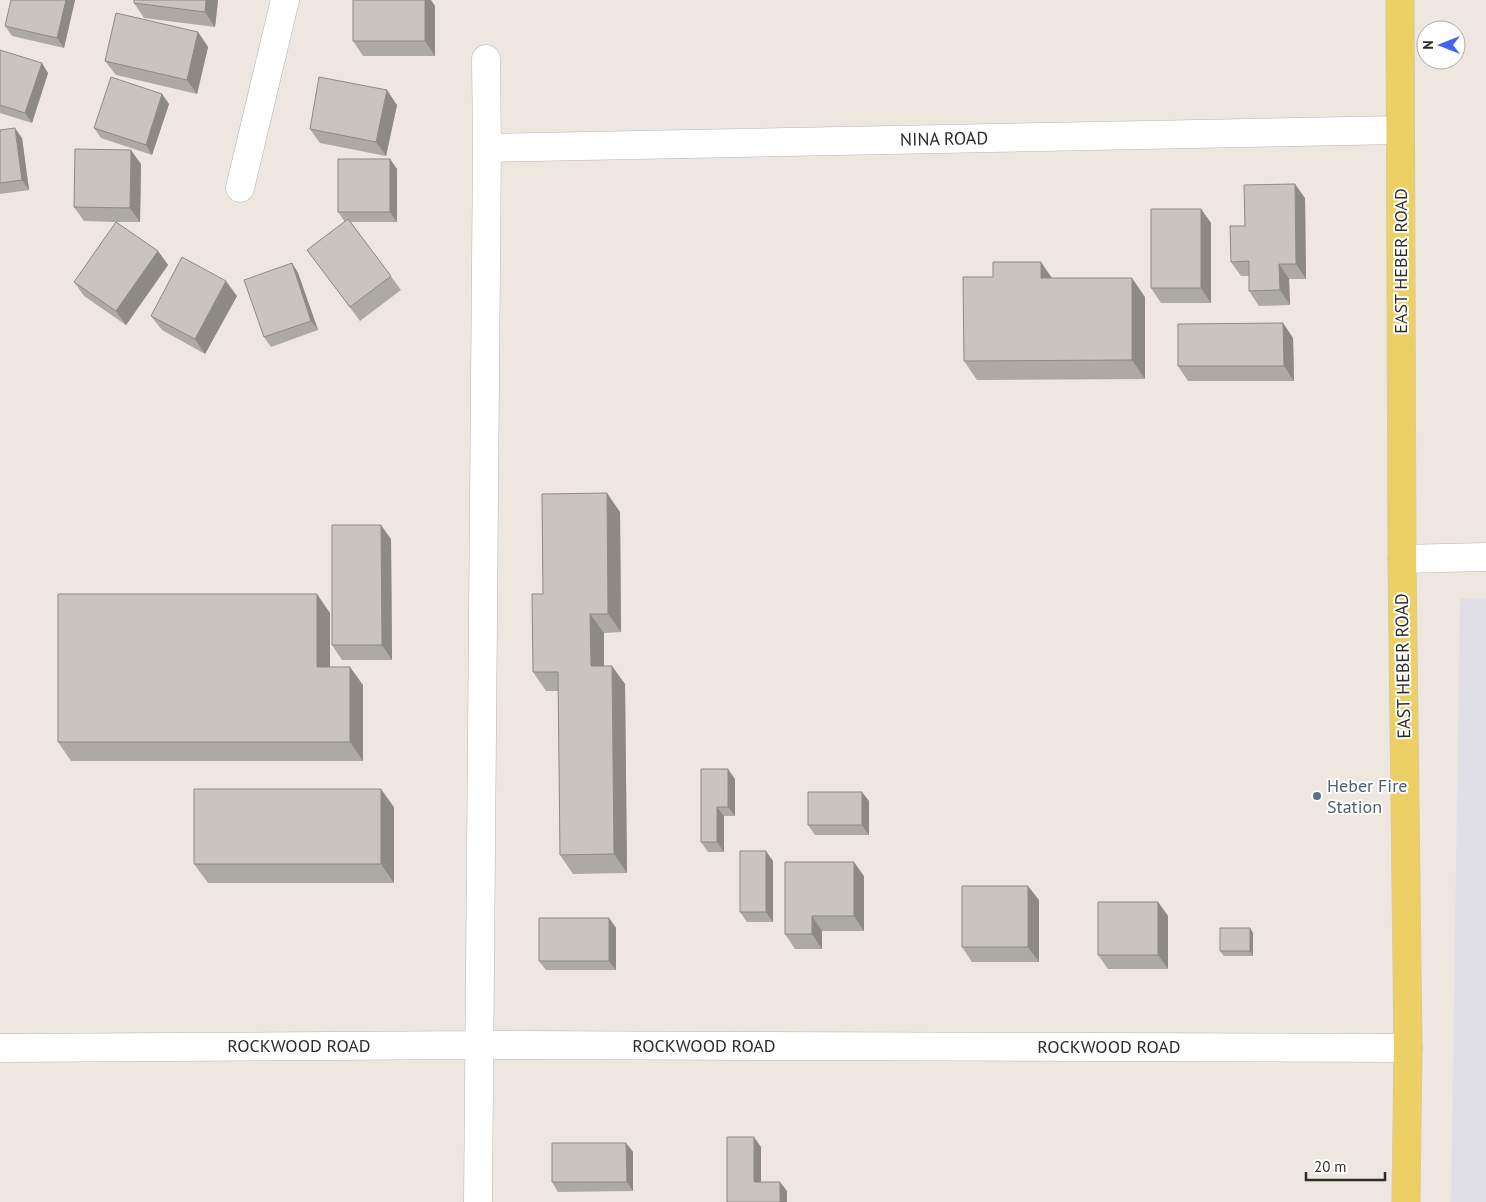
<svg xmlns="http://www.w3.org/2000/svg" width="1486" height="1202" font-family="'PT Sans',sans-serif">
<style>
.industrial{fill:#e1dfe6}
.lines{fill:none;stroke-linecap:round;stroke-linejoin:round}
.minor-casing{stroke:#b2b5bf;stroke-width:29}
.major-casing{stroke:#c8c8c8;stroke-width:29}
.minor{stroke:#fff;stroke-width:28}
.major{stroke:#eccf65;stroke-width:28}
.wall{fill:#ada9a3}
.shaded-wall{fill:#8d8a84}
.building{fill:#c9c5bd;stroke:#8d8a84}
.service-dot{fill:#5c6f8a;stroke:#fff;stroke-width:2}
.labels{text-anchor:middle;stroke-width:4;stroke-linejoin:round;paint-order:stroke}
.street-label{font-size:18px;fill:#2c2c2c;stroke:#fff}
.service-label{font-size:18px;fill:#4e5e75;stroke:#fff;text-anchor:start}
</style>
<rect width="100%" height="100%" fill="#ede7df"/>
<path class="industrial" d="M1486,598V1202H1451L1460,599Z"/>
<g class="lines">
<defs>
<path id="minor" d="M487,148L1400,130
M240,188L285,0
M1402,559L1486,557
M0,1048L478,1045L1408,1048
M478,1202L487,148L486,59"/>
<path id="major" d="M1400,0L1402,559L1408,1048L1406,1202"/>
</defs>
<use href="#minor" class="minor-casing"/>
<use href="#major" class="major-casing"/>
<use href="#minor" class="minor"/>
<use href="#major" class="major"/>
</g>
<path class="wall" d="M75,0L64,48L12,36L5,26Z
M134,0H218L215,27L144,18L134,3Z
M435,6V56H363L353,41Z
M198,32L208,47L197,94L116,75L105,61Z
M0,50L48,73L32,123L0,113Z
M169,104L152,155L101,138L94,128Z
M397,105L386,156L320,143L310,129Z
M0,130L22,138L29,190L0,194Z
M390,159L397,169V222H351L401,290L360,321L307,250L345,222L338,212Z
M141,164L140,222H116L158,251L168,265L126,325L84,296L74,282L116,222L84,221L74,207Z
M1305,198L1306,279H1289L1290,305L1259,306L1249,291V276H1241L1231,262L1245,226Z
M1201,209L1211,223V303H1161L1151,288Z
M292,263L298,273L318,330L271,347L264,337Z
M1052,278L1145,297V379L977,380L964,361Z
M237,296L205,354L162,330L151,316Z
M1283,323L1293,338L1294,381H1188L1178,366Z
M620,512L621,632L604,633V666L625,684L627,873L573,874L560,855L559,691H546L533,672L543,594Z
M391,539L392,660H342L332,645Z
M330,613V667L363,685V761H71L58,742Z
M701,769L735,779V816H724V852H708L701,842Z
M869,801V835H815L808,825Z
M394,807V883H208L194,864Z
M773,861V922H747L740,912Z
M864,876V931H822V949H795L785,934Z
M1039,900V962H972L962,947Z
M1158,902L1168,916V969H1108L1098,955Z
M609,918L616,928V970H546L539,961Z
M1250,928L1253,933V956H1224L1220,951Z
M626,1143L633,1152V1191L558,1192L552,1182Z"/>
<path class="shaded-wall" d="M66,0H75L64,48L57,38Z
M206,0H218L215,27L205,12Z
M425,0H431L435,6V56L425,41Z
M198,32L208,47L197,94L187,80Z
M42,63L48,73L32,123L25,113Z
M387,90L397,105L386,156L376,142Z
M162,94L169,104L152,155L146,145Z
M15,128L22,138L29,190L22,180Z
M131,150L141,164L140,222L130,208Z
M390,159L397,169V222L390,212Z
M1295,184L1305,198L1306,279L1296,264Z
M1201,209L1211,223V303L1201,288Z
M158,251L168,265L126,325L116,311Z
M1041,262L1054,281L1041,278Z
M292,263L298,273L318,330L311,321Z
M1279,264L1289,279L1290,305L1280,290Z
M1132,278L1145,297V379L1132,360Z
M226,281L237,296L205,354L195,339Z
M1283,323L1293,338L1294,381L1284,366Z
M607,493L620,512L621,632L608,614Z
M381,525L391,539L392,660L382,645Z
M317,594L330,613V685L317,667Z
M590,614L604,633V684L591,666Z
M612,666L625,684L627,873L614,854Z
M350,667L363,685V761L350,742Z
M728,769L735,779V816L728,807Z
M381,789L394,807V883L381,864Z
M862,792L869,801V835L862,825Z
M717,807L724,816V852L717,842Z
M766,851L773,861V922L766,912Z
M854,862L864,876V931L854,916Z
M1028,886L1039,900V962L1028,947Z
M1158,902L1168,916V969L1158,955Z
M812,916L822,931V949L812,934Z
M609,918L616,928V970L609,961Z
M1250,928L1253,933V956L1250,951Z
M754,1137L761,1147V1191L754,1182Z
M626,1143L633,1152V1191L627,1182Z
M780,1182L787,1191V1202H780Z"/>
<path class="building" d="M11,0H66L57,38L5,26Z
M134,0H206L205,12L134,3Z
M353,0H425V41H353Z
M116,13L198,32L187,80L105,61Z
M0,50L42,63L25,113L0,105Z
M111,77L162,94L146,145L94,128Z
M319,77L387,90L376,142L310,129Z
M15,128L22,180L0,183V130Z
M75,149L131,150L130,208L74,207Z
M338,159H390V212H338Z
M1295,184L1296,264H1279L1280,290L1249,291V261L1231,262L1230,226H1245L1244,185Z
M1151,209H1201V288H1151Z
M348,219L391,276L350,307L307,250Z
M116,222L158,251L116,311L74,282Z
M182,257L226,281L195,339L151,316Z
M993,262H1041V278H1132V360L964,361L963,277H993Z
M292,263L311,321L264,337L244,280Z
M1283,323L1284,366H1178V324Z
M607,493L608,614H590L591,666H612L614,854L560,855L558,672H533L532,594H543L542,494Z
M332,525H381L382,645H332Z
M58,594H317V667H350V742H58Z
M701,769H728V807H717V842H701Z
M194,789H381V864H194Z
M808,792H862V825H808Z
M740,851H766V912H740Z
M785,862H854V916H812V934H785Z
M962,886H1028V947H962Z
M1098,902H1158V955H1098Z
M539,918H609V961H539Z
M1220,928H1250V951H1220Z
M727,1137H754V1182H780V1202H727Z
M552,1143H626L627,1182H552Z"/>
<circle class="service-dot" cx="1317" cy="796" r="5"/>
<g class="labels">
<g class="street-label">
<text transform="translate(944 139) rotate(-1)" y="6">NINA ROAD</text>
<text transform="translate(1401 261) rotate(-90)" y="6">EAST HEBER ROAD</text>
<text transform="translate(1403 666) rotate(-91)" y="6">EAST HEBER ROAD</text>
<text x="299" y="1052">ROCKWOOD ROAD</text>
<text x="704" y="1052">ROCKWOOD ROAD</text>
<text x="1109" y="1053">ROCKWOOD ROAD</text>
</g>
<g class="service-label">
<text x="1327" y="792">Heber Fire<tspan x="1327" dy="21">Station</tspan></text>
</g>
</g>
<g transform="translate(1441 45) rotate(270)"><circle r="24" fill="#ffffff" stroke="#ababab"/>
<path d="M0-4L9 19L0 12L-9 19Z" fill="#4562f4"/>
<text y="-8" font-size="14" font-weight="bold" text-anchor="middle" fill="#2c2c2c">N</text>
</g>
<path d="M1306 1172v8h79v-8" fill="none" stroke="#2c2c2c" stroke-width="2.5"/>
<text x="1314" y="1172" font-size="15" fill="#2c2c2c" stroke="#ffffff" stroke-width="4" paint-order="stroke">20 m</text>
</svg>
